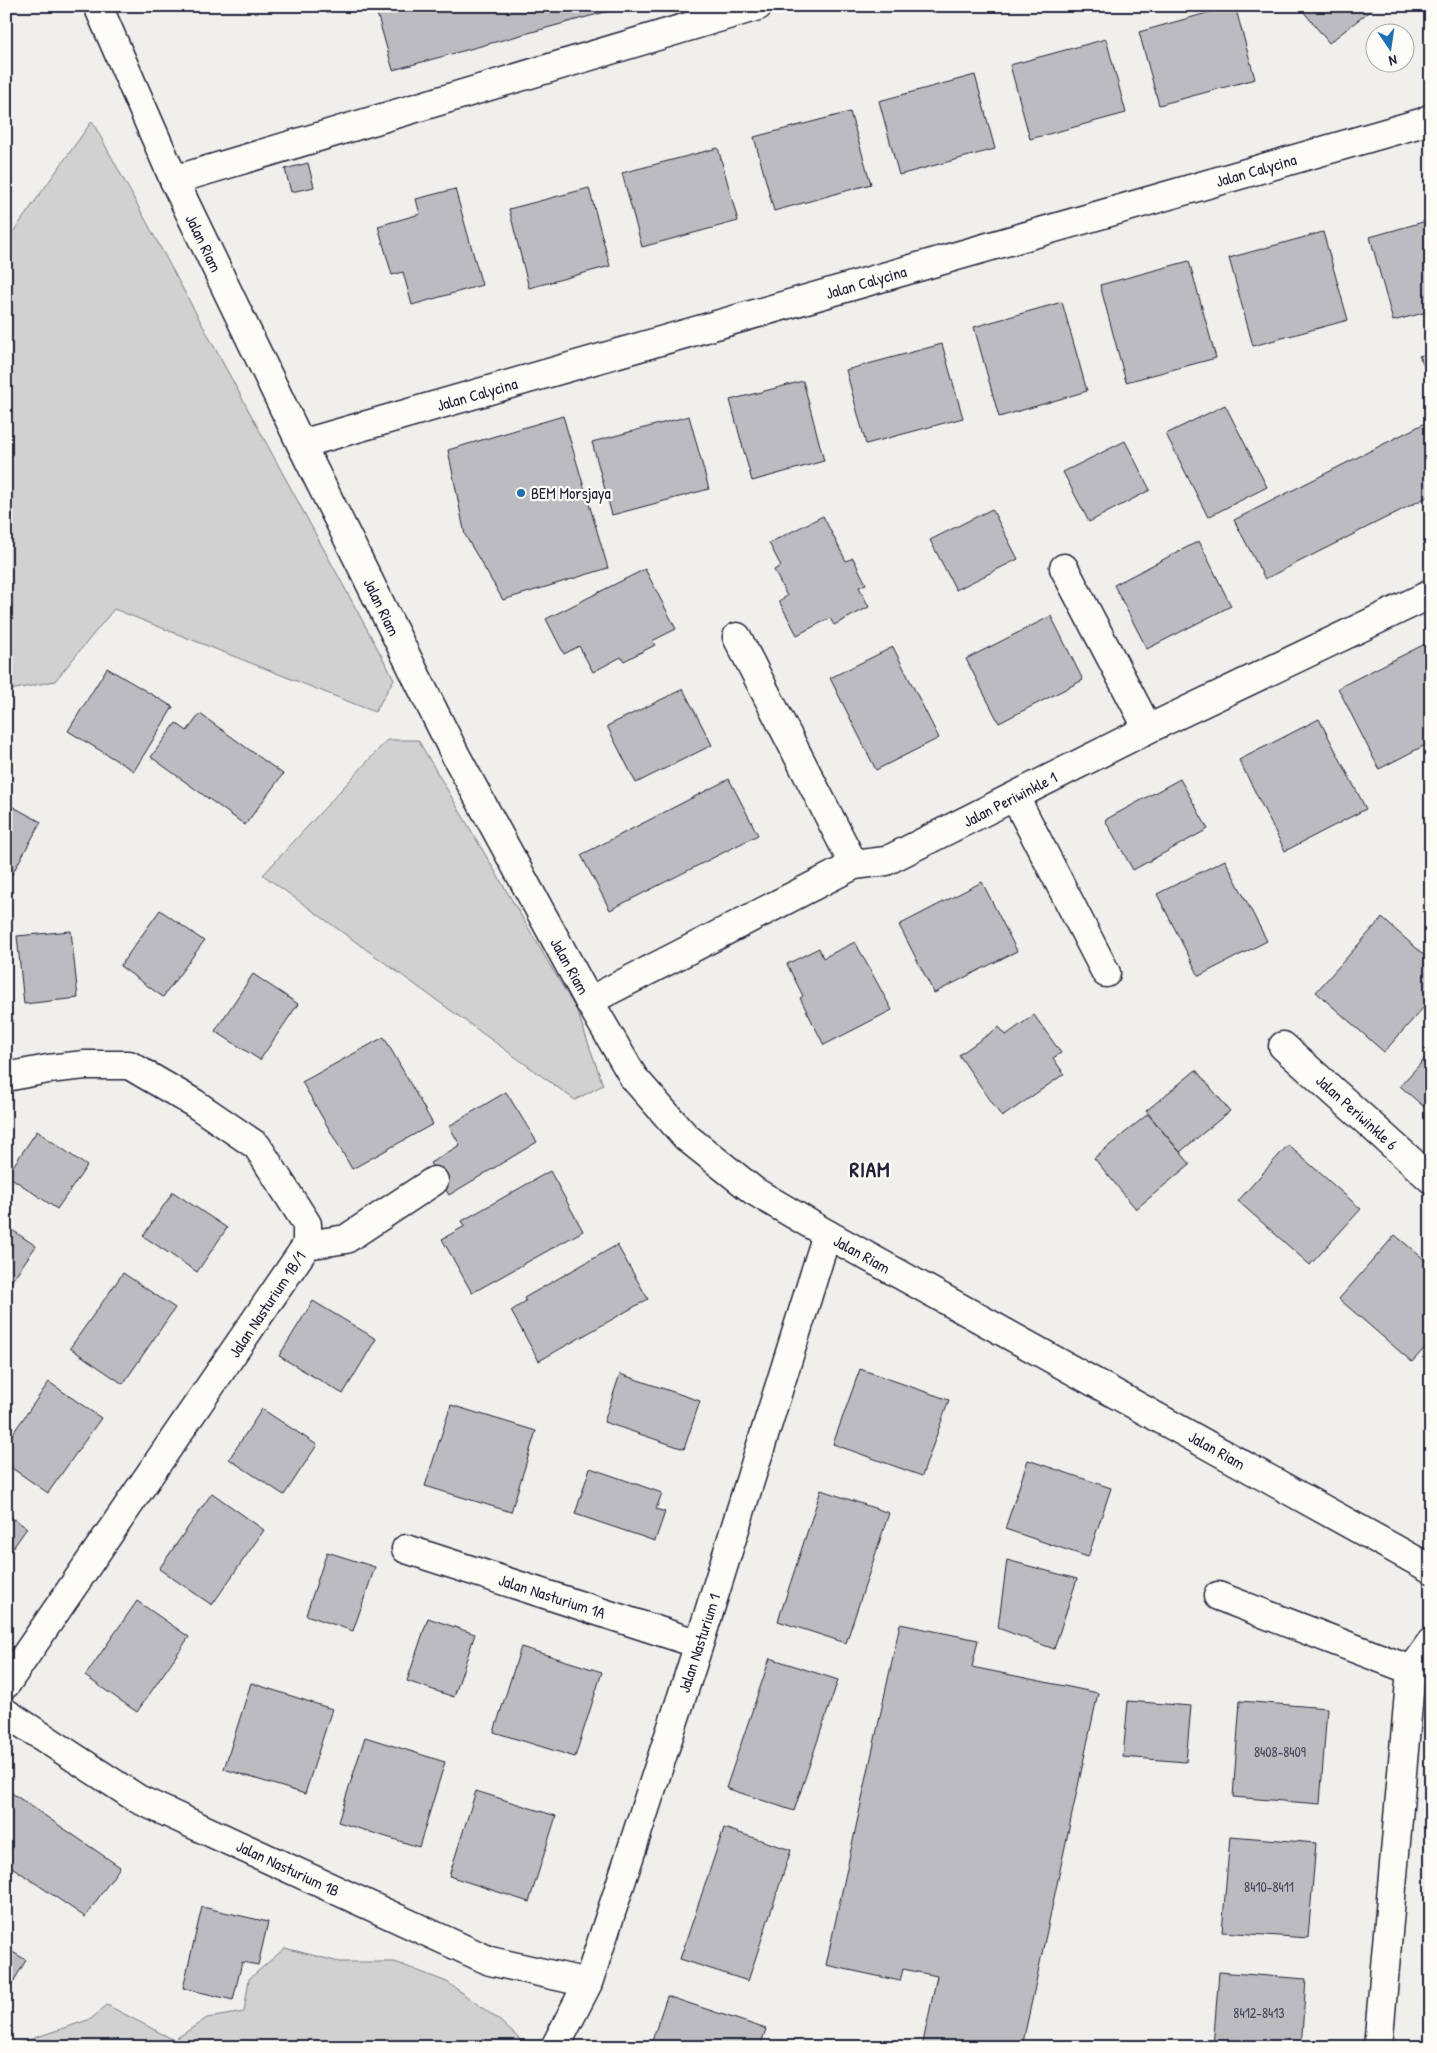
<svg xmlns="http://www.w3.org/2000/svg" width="1437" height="2053" font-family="'Patrick Hand',sans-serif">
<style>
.green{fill:#d2d1d1;stroke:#7a7a86}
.building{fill:#bcbcc0;stroke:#22223b}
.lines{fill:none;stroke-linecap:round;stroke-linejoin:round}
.minor-casing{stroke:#22223b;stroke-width:31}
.major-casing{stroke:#22223b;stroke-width:31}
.minor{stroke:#fdfcf7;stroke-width:28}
.major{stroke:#fdfcf7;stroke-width:28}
.poi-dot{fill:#1f6fb2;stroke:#fdfcf7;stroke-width:2}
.labels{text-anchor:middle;stroke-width:4.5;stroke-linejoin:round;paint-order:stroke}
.number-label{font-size:14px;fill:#48485c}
.street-label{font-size:16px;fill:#22223b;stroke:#fdfcf7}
.poi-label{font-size:16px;fill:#22223b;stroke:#fdfcf7;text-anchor:start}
.district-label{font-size:21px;font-weight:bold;letter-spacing:1px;fill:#22223b;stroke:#fdfcf7}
</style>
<rect width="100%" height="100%" fill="#f0efec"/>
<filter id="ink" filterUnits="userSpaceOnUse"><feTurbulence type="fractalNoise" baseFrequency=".02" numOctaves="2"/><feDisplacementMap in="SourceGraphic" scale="10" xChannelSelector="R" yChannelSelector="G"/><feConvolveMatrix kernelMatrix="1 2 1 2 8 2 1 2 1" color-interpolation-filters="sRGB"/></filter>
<g filter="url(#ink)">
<path class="green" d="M92,121L394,679L375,712L114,609L55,681L6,691V242Z
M387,740H418L577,1011L603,1085L575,1100L263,875Z
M285,1948L339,1962H395L447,1982L499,2020L528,2047H7L91,2019L107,2005L174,2040L207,2018L244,2012L249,1979Z"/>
<path class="building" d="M375,6H627L393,70Z
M1232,6H1235L1255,79L1159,105L1139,32Z
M1299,6H1376L1329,43Z
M1106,39L1126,113L1030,139L1010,65Z
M975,75L995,149L899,175L879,101Z
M850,112L871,184L774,211L754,137Z
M718,148L738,221L642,247L622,173Z
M308,163L314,187L291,192L285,169Z
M589,188L610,266L529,288L509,209Z
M455,189L482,285L412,305L403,272L392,275L378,226L420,214L416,199Z
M1430,220L1431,311L1393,321L1370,237Z
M1323,232L1348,320L1253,346L1229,258Z
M1189,261L1216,358L1126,382L1100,285Z
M1062,302L1087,391L999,417L974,327Z
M942,344L963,418L866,444L846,370Z
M1431,353V379L1419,356Z
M803,381L824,461L752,481L730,400Z
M1225,405L1267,487L1208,517L1166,434Z
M563,416L608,568L503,600L465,535L448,450Z
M689,416L709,489L612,515L592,442Z
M1431,420V495L1265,579L1234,520Z
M1125,441L1150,490L1089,522L1063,472Z
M992,509L1018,559L956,590L930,540Z
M823,516L846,561L853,558L866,584L859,587L869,607L834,625L830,618L797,635L779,601L787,596L774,570L781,566L769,543Z
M1199,541L1231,606L1147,649L1114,585Z
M645,569L676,629L652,641L655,645L624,661L621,657L593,672L579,646L564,654L546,619Z
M1051,616L1083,680L999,723L966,659Z
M1431,641V742L1379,769L1338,688Z
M893,647L939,738L876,770L830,678Z
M107,668L173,707L134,771L68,731Z
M683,689L712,745L636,783L607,726Z
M200,714L283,774L245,825L151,757L176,723L187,731Z
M1319,719L1366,809L1285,851L1239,760Z
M729,779L758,835L610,910L581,855Z
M1180,779L1208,829L1133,870L1105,820Z
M6,803L41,822L11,876L6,874Z
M1225,860L1267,941L1199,976L1157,894Z
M982,882L1017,951L934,993L899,925Z
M160,910L204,941L163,997L120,966Z
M1382,918L1431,961V999L1384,1052L1316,992Z
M71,931L78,998L24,1004L17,936Z
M855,942L892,1010L824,1045L800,998L803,996L787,964L819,948L823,958Z
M253,974L298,1004L260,1060L215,1031Z
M1034,1015L1061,1053L1053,1058L1064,1074L1002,1117L959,1055L999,1027L1006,1035Z
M384,1037L433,1124L352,1169L302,1082Z
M1431,1052V1113L1400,1086Z
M1196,1070L1230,1111L1180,1152L1146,1111Z
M506,1092L537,1142L449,1195L430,1163L460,1145L449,1126Z
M1148,1114L1190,1164L1136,1209L1094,1158Z
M37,1131L87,1166L57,1209L7,1175Z
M1288,1145L1361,1209L1310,1265L1238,1201Z
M550,1171L583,1231L472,1293L442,1239L465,1226L462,1221Z
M173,1192L227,1228L197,1272L143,1236Z
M6,1226L36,1246L6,1289Z
M1395,1235L1431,1265V1341L1412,1362L1339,1299Z
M617,1245L648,1299L539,1361L511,1311L526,1301L524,1298Z
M123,1273L175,1308L123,1384L70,1348Z
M313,1301L376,1339L343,1394L279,1356Z
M860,1369L949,1400L922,1476L833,1444Z
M620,1374L700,1401L684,1449L604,1422Z
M49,1382L101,1418L48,1493L6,1464V1443Z
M451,1405L536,1431L511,1512L425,1486Z
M262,1409L317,1445L284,1495L229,1459Z
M1028,1460L1111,1488L1088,1557L1005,1529Z
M590,1468L662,1493L656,1509L665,1512L655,1541L575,1514Z
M821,1490L889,1513L846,1643L778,1621Z
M212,1493L264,1530L212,1605L159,1569Z
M6,1514L27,1528L6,1558Z
M327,1552L375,1567L353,1631L306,1615Z
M1007,1560L1077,1579L1054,1649L998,1628Z
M137,1601L189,1637L137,1712L85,1676Z
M428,1618L475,1634L454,1697L407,1681Z
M900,1624L978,1640L972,1667L1098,1693L1022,2047H922L937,1976L903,1969L900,1981L826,1965Z
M521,1647L602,1672L575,1757L494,1732Z
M770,1658L838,1680L794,1811L726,1788Z
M251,1683L332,1709L305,1794L224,1769Z
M1128,1701L1191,1706L1186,1762L1123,1757Z
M1240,1701L1327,1708L1320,1804L1233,1797Z
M365,1737L445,1762L419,1847L338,1822Z
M6,1789L120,1867L85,1917L6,1863Z
M476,1791L556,1816L529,1902L449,1876Z
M724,1828L791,1850L748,1981L680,1959Z
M1230,1836L1316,1843L1308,1938L1222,1932Z
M202,1907L268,1922L258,1965L242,1962L233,2000L183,1988Z
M6,1948L26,1960L6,1994Z
M1219,1972L1306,1979L1301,2047H1213Z
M667,1996L766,2029L760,2047H650Z"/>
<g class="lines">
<defs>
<path id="minor" d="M174,180L758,6
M301,444L1424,122L1431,118
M1064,568L1148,729
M737,637L854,865
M1015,797L1106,973
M589,1001L854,865L886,861L1148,729L1431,594
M1283,1046L1431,1179
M6,1077L48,1069L85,1065H129L194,1103L257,1146L307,1224V1245L6,1684
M307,1245L346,1239L434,1181
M406,1549L699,1644
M1218,1596L1411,1670
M6,1713L138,1799L490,1961L588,1983
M555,2047L588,1983L699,1644L827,1234
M1378,2047L1411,1670L1431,1642"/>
<path id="major" d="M98,6L174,180L301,444L434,712L456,756L589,1001L634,1078L686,1137L754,1191L827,1234L1431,1569"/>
</defs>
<use href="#minor" class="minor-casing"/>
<use href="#major" class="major-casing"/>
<use href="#minor" class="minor"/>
<use href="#major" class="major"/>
</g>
</g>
<circle class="poi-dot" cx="521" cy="493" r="5"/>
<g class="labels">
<g class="number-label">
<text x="1280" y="1757">8408-8409</text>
<text x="1269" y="1892">8410-8411</text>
<text x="1259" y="2018">8412-8413</text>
</g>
<g class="street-label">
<text transform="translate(1256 170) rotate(-16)" y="6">Jalan Calycina</text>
<text transform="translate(204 243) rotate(64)" y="6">Jalan Riam</text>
<text transform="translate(866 282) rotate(-16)" y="6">Jalan Calycina</text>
<text transform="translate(477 394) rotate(-16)" y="6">Jalan Calycina</text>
<text transform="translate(382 607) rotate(64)" y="6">Jalan Riam</text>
<text transform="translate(1010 799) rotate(-27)" y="6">Jalan Periwinkle 1</text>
<text transform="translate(570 966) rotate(61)" y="6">Jalan Riam</text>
<text transform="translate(1357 1112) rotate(42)" y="6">Jalan Periwinkle 6</text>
<text transform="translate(862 1254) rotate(29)" y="6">Jalan Riam</text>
<text transform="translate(267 1304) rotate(-56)" y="6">Jalan Nasturium 1B/1</text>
<text transform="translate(1217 1450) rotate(29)" y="6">Jalan Riam</text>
<text transform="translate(552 1596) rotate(18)" y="6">Jalan Nasturium 1A</text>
<text transform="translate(699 1643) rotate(-72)" y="6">Jalan Nasturium 1</text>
<text transform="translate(288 1868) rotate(25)" y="6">Jalan Nasturium 1B</text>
</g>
<g class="poi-label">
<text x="531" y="499">BEM Morsjaya</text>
</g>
<g class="district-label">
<text x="870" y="1177">RIAM</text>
</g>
</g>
<rect width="1437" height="2053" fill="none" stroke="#fdfcf7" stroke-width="25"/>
<rect x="12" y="12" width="1412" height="2028" fill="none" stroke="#22223b" stroke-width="2" filter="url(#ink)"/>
<g transform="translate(1390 48) rotate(167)"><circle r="24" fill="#fdfcf7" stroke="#a5a5ac"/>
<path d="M0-4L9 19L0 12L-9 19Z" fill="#1f6fb2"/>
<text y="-8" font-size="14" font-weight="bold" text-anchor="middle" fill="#22223b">N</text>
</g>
</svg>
